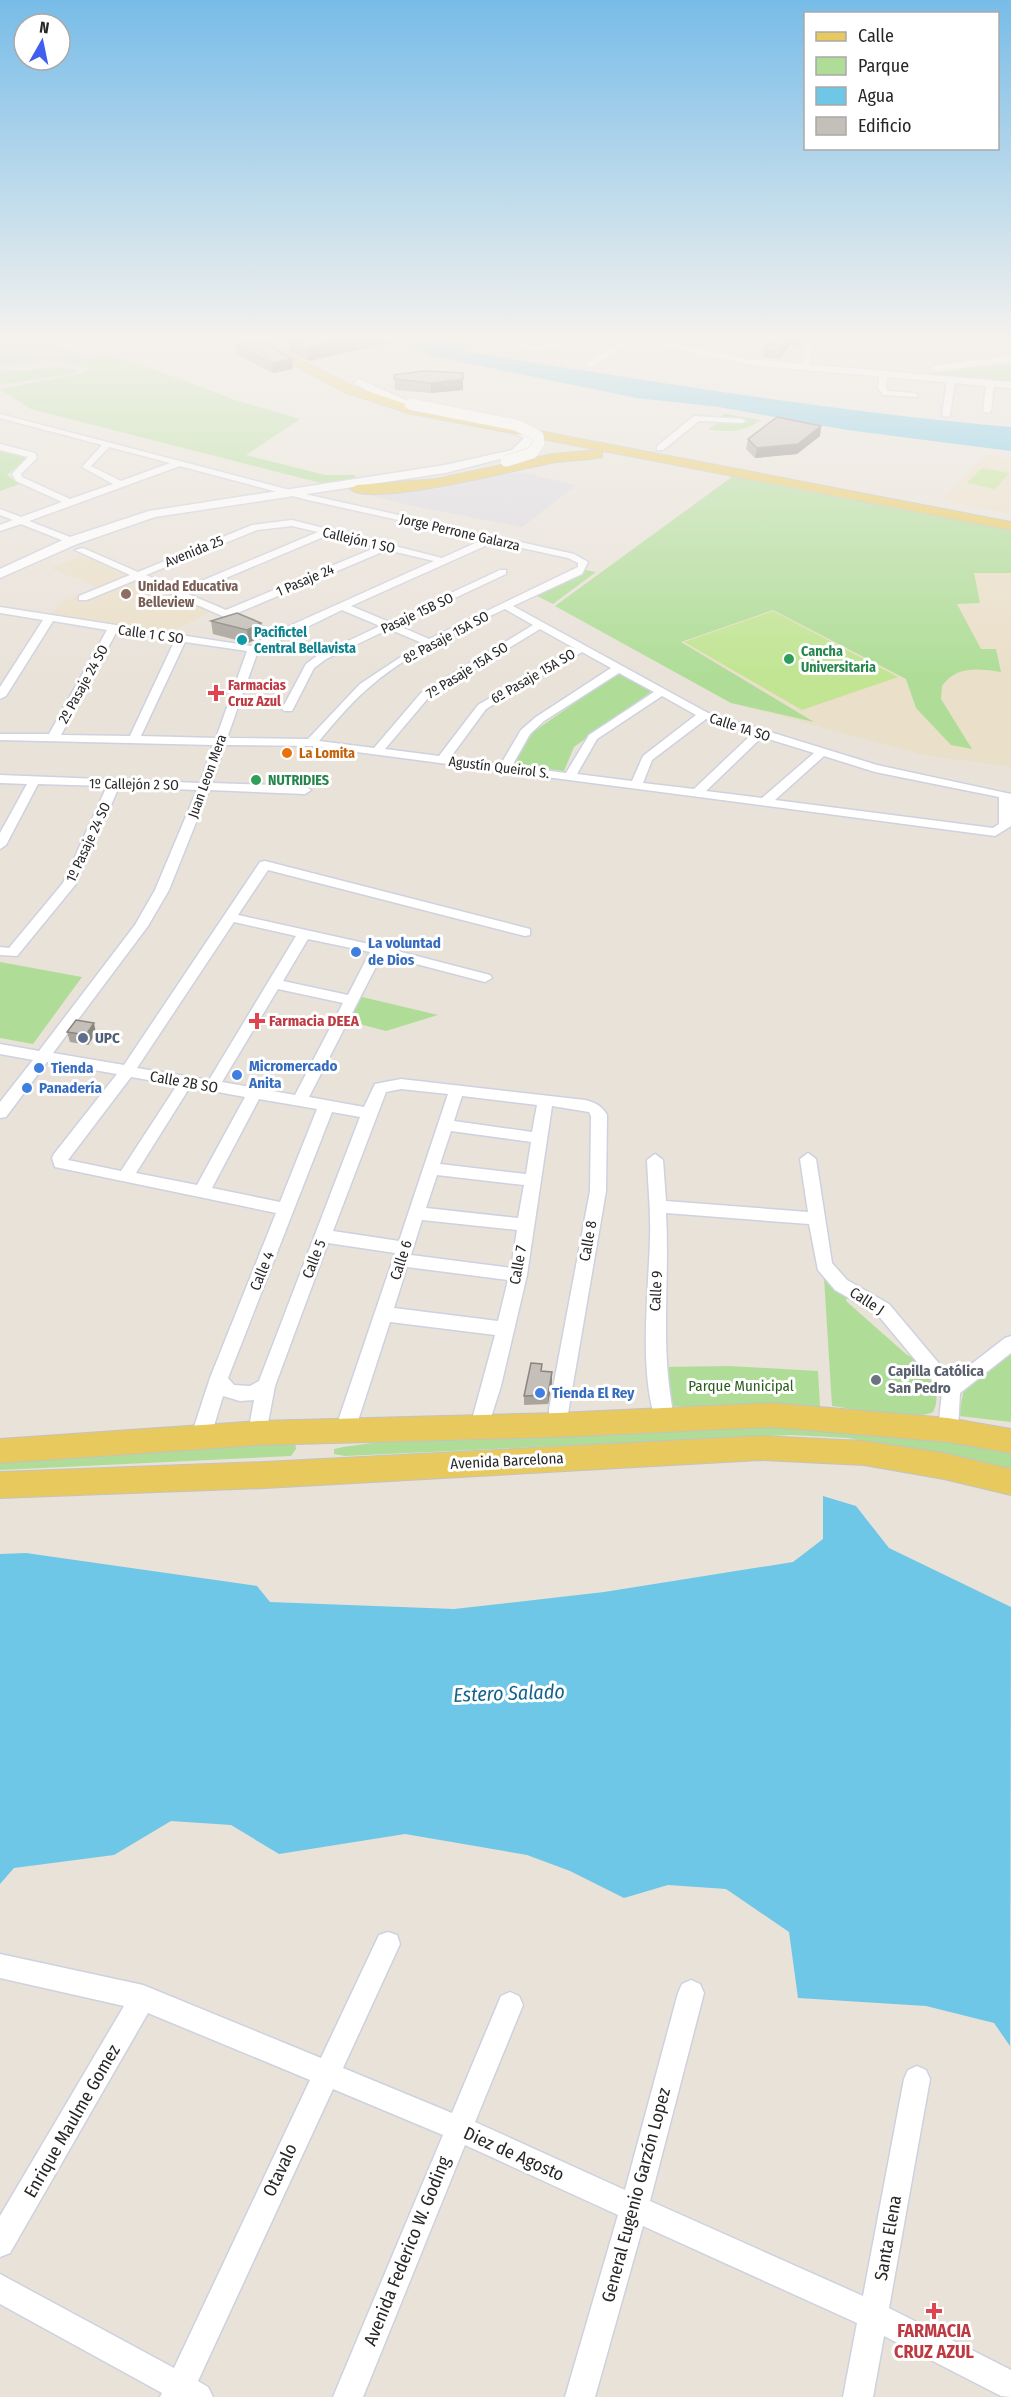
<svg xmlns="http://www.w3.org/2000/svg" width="1011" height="2397" font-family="'Fira Sans Condensed',sans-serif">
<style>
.industrial{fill:#dcd9e1}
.education{fill:#eadfc8}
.green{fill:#afdd97}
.pitch{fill:#c1e593}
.water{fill:#6fc7e7}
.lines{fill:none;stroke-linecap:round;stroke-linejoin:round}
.street-casing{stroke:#ced1df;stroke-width:3}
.secondary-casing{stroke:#ced1df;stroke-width:3}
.primary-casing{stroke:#c3c3c3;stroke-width:2}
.street{fill:#fff;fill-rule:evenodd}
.secondary{fill:#fff;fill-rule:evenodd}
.primary{fill:#e8c95e;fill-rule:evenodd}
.secondary-bridge-casing{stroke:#ced1df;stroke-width:12;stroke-linecap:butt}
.secondary-bridge{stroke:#fff;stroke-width:11}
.wall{fill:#a9a49e}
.shaded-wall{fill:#898681}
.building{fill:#c4bfb8;stroke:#898681;stroke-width:1.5}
.education-dot{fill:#8d6e63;stroke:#fff;stroke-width:2}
.culture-dot{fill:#0f9aa8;stroke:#fff;stroke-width:2}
.leisure-dot{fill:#2e9e5b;stroke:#fff;stroke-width:2}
.health-dot{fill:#e0444e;stroke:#fff;stroke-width:2}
.food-dot{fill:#e8710a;stroke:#fff;stroke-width:2}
.shop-dot{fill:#3f7fe0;stroke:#fff;stroke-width:2}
.service-dot{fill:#5c6f8a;stroke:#fff;stroke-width:2}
.worship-dot{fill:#6b7280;stroke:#fff;stroke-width:2}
.labels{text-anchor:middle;stroke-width:6;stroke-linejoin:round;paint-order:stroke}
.far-street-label{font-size:14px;fill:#272727;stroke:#fff}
.far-education-label{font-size:14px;font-weight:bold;fill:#785e54;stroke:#fff;text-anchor:start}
.far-culture-label{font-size:14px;font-weight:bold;fill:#0d838f;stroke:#fff;text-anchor:start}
.far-leisure-label{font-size:14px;font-weight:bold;fill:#27864d;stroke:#fff;text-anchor:start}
.far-health-label{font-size:14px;font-weight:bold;fill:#be3a42;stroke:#fff;text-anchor:start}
.far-food-label{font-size:14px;font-weight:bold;fill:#c56008;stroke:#fff;text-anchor:start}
.shop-label{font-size:15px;font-weight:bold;fill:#366cbe;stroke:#fff;text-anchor:start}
.health-label{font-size:15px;font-weight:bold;fill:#be3a42;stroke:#fff;text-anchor:start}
.service-label{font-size:15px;font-weight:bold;fill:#4e5e75;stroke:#fff;text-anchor:start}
.street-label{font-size:15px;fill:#272727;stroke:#fff}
.worship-label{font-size:15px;font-weight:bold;fill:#5b616d;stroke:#fff;text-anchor:start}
.park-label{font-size:15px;fill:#2a5e1c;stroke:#fff}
.near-street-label{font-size:18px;fill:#272727;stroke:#fff}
.near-health-label{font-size:18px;font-weight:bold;fill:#be3a42;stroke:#fff}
.near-water-label{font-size:20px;font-style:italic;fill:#14638e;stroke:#fff}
</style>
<rect width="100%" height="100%" fill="#e9e2d9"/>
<path class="industrial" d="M524,473L577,485L522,527L413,506L360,493L394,492L501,474Z"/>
<path class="education" d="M986,455L1011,459L1010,514L941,500Z
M736,474L1011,529V767L924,755L731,703L555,606Z
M81,557H88L210,612L170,632L50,615L64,601L98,587L50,568Z"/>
<path class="green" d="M34,346L60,349L84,359L104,354L140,364L235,400L300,419L246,455L325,475H354L358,479L321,483L31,409L0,389L85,373L88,368L50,361L0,366V350Z
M1011,364V383L897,373L945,372Z
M62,367L77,370L71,374L0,385V372Z
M725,414L761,420C744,432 729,433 708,429L722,421H743L721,417Z
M0,448L29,457L7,475L19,484L0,491Z
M736,474L1011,529V573H974L980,603L957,604L981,649H996L1001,672C979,669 957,665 942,686L941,699L972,749L951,745L916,708L906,679L773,610L681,642L814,722L731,703L555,606Z
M585,570L596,572L553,604L537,596Z
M618,673L652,691L574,747L564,771L513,765L533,732Z
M0,962L82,977L33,1044L0,1038Z
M358,996L438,1015L386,1031L344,1020Z
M824,1278L848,1292L846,1301L906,1354C910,1357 915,1358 918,1361C932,1371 942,1396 933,1412C914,1422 855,1409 832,1406Z
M1011,1351V1422L959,1416L963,1393L991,1365Z
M729,1366L818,1371L820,1406H666L662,1367Z
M751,1420L901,1431L1011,1453V1469L848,1438L791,1435L345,1456L334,1454V1449L343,1447L430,1435Z
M295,1440L296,1449L291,1456L0,1470V1459Z"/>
<path class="pitch" d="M982,468L1009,473L995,489L967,483Z
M773,611L898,677L802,710L684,642Z"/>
<path class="water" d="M405,340H455L468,352C649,381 829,411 1011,427V451L847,430L719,407L637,398L432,356L403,343Z
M823,1496L856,1506L889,1548L1011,1607L1010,2046L994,2023L926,2006L798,1998L789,1932L726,1889L668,1885L624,1898L570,1871L527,1855L405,1834L279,1854L231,1825L171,1821L114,1855L14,1868L0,1884V1554L26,1553L257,1586L270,1602L454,1609L604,1592L793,1562L823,1539Z"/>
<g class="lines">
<defs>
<path id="street" d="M40,340L67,343L96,340L67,347Z
M481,340L477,343L473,341L474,340Z
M505,340L538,346L570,340C551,355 524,353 505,340Z
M623,340H632L593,367H587V363Z
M807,340H815L808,368L804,370L800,368Z
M884,372L888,374L886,388L888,391L915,393L918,397L883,395L878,388L880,374Z
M951,378L955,380L950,415L946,417L942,415L947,380Z
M990,382L994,384L991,411L987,413L983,411L986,384Z
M0,414L309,495L574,554L588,562L582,574L513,606L708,713L877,765L1011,794V826L995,836L311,746L225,745L212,783L305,786L311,790L305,794L209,790L169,890L148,926L53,1053L124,1065L260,862L265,861L530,929V935L525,936L268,870L238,915L378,946L490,975L492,978L485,982L382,955L309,1097L364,1107L375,1084L401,1079L585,1100C596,1103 601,1105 607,1115L606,1191L565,1431L558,1433L551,1431L549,1425V1409L590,1191L591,1116L589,1112L552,1106L527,1275L501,1386L486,1433L479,1435L472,1433L470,1427L495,1335L390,1322L355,1430L352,1436L345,1438L338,1436L335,1430L395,1253L328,1243L275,1386L265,1439L258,1441L251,1439L248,1433L254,1400L240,1401L223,1396L211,1436L208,1442L201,1444L194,1442L191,1436L210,1378L276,1213L55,1167L52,1158L54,1154L117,1074L47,1062L6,1117L0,1118V1102L33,1060L0,1054V1044L39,1051L135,925L155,890L197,790L119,787L76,884L17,956L0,955V947L9,948L63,883L107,786L38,784L6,845L0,849V833L27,784L0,783V775L200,783L213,745L0,740V734H49L107,630L53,621L6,696L0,699V687L43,620L0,613V607L251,646L268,636L138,579L87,600H79V596L130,575L75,550L83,548L138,572L252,525L292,520L442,558L484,539L308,500L180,466L29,521L75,539V543H69L21,524L0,531V525L13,520L0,515V509L21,517L62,502L16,481L12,474L28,457L0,450V444L35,453L37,458L21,474L22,477L70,499L113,484L82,467L102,445L0,418ZM109,447L170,463L121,481L91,466ZM292,526L318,532L180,590L146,575L257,530ZM328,535L377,547L226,610L188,594ZM494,542L568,558L578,563V567L429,639L397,625L506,574V570H500L389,622L351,606ZM387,550L434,561L276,632L235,614ZM505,609L533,625L421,693L374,748L319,741C334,723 349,705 366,690C406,654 457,631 505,609ZM342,610L380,626L318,655L306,664L282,709L284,711H292L314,668L326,659L389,629L422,643L360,684L308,739L227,738L258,651ZM540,629L574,648L478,705L439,756L385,749L429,697ZM117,631L175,640L130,736L61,735ZM185,642L247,651L216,738L141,736ZM582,652L611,668L536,717L521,730L501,764L450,758L486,709ZM619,673L654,692L589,735L566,773L512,766L530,734L544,721ZM662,696L696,715L643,756L632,781L577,774L597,739ZM706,719L752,734L694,789L643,783L652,760ZM762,737L814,753L762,798L706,791ZM824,756L875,772L999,797V824L993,828L775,800ZM234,922L296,936L209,1080L137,1068ZM308,939L370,952L348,995L283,981ZM278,989L343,1003L295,1095L222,1082ZM131,1077L177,1085L121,1171L68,1160ZM190,1087L245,1097L197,1185L136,1173ZM401,1089L448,1094L399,1241L333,1231L386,1092ZM462,1096L537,1105L532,1132L454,1121ZM259,1099L317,1109L280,1202L212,1188ZM332,1112L360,1117L259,1381L250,1386L234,1385L228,1378ZM451,1131L531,1142L526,1174L440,1164ZM437,1175L524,1185L518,1218L426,1208ZM422,1220L517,1230L511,1268L411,1255ZM407,1267L508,1280L498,1321L394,1308Z
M694,416L742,419L746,421L742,423L699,421L663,450H657V446Z
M808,1153L816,1159L832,1263L847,1280L889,1304L952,1379L1005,1338L1011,1336V1353L960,1393L958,1430L955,1436L948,1438L941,1436L938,1430L942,1392L877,1314L835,1290L818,1270L809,1224L666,1213C670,1283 659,1351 675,1421L673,1427L666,1429L659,1427C637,1381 649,1289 650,1238C651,1212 648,1186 647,1160L655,1154L663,1160L666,1201L808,1212L800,1159Z
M388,1932L397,1935L400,1944L343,2068L452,2113L501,1996L510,1992L519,1996L523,2005L475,2122L625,2190L678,1993L682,1984L691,1980L700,1984L704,1993L650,2201L863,2296L904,2079L908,2070L917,2066L926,2070L930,2079L889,2308L1011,2370V2397L1001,2396L884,2336L873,2397H843L857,2323L643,2226L595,2397H565L618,2215L465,2145L363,2397H333L443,2135L333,2089L198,2381L208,2387L213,2397H160L162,2393L0,2304V2274L174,2368L310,2080L148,2013L10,2253L0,2257V2216L124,2006L0,1978V1954L143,1985L321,2058L379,1935Z"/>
<path id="secondary" d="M637,340H658L749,359L1011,382V388L749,365Z
M1011,356V362L936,371L931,368L936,365Z
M359,379L415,404L410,407L385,400L355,384L354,382Z
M512,426L536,437L531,446L520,454L445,473L155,517L77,544L0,578V569L67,538L149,511L445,465L512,450L524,438L508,431V427Z"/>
<path id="primary" d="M248,340H262L352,386L415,407L1011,522V530L408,413L344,392Z
M597,450L602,451V457C585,461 567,460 551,463C520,469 369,508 350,489L357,485L436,479L553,454Z
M772,1403L948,1418L1011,1429V1453L948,1442L772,1427L558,1437L258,1445L0,1463V1439L258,1421L558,1413Z
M760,1436L864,1441L944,1453L1011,1469V1495L944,1479L864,1465L760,1460L265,1488L0,1498V1472L265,1462Z"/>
</defs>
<use href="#street" class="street-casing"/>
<use href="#secondary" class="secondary-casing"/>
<use href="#primary" class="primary-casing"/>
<use href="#street" class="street"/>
<use href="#secondary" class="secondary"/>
<use href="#primary" class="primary"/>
<defs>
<path id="secondary-bridge" d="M410,404L516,425L538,436L539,443L532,453L506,461"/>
</defs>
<use href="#secondary-bridge" class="secondary-bridge-casing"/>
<use href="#secondary-bridge" class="secondary-bridge"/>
</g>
<path class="wall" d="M288,340H392V342L309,361L289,351Z
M771,340H806L803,347L789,346L780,359L763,357L764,350Z
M236,345L293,369L273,373L237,355Z
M394,375L463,390L431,393L395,390Z
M821,426L820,436L797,454L755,458L746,449L748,439Z
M211,621L261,623L263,636L248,643L213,634Z
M67,1032L96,1033L88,1045L70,1042Z
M542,1371L552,1372V1382L548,1404L524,1405V1396Z"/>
<path class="shaded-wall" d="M344,340H392V342L309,361L307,348Z
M789,340H790L789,346L780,359L781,352Z
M292,359L293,369L273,373L272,363Z
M463,379V390L431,393V383Z
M821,426L820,436L797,454L755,458L757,448Z
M261,623L263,636L248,643L247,630Z
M94,1023L96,1033L88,1045L86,1035Z
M552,1372V1382L548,1404V1395Z"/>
<path class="building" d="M255,340H260L292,359L272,363L236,345Z
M291,340H344L307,348Z
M771,340H789L781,352L764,350Z
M424,371L463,373V379L431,383L394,379V375Z
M777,417L821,426L798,444L757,448L748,439Z
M237,613L261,623L247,630L211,621Z
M76,1020L94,1023L86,1035L67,1032Z
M531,1363L542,1364L541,1371L552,1372L548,1395L524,1396Z"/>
<linearGradient id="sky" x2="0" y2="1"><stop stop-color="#77bce8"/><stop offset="0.5" stop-color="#f5f2ee"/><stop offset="1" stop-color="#f5f2ee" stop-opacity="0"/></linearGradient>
<rect width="1011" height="676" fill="url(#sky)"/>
<circle class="education-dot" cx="126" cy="594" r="6"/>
<circle class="culture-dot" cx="242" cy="640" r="6"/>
<g class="leisure-dot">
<circle cx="789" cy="659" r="6"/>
<circle cx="256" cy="780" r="6"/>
</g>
<g class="health-dot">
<path d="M213 684h6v6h6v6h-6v6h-6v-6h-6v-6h6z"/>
<path d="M254 1012h6v6h6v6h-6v6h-6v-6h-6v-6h6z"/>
<path d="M931 2302h6v6h6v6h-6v6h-6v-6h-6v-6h6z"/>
</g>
<circle class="food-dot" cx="287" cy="753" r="6"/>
<g class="shop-dot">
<circle cx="356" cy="952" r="6"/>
<circle cx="39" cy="1068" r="6"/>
<circle cx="237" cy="1075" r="6"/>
<circle cx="27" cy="1088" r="6"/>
<circle cx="540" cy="1393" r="6"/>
</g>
<circle class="service-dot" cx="83" cy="1038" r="6"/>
<circle class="worship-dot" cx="876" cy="1380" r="6"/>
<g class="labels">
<g class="far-street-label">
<text transform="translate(460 532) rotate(13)" y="5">Jorge Perrone Galarza</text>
<text transform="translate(359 540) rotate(13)" y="5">Callejón 1 SO</text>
<text transform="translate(194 551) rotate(-22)" y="5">Avenida 25</text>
<text transform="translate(305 580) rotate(-23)" y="5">1 Pasaje 24</text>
<text transform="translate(417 613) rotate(-25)" y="5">Pasaje 15B SO</text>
<text transform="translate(151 634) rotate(8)" y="5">Calle 1 C SO</text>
<text transform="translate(446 637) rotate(-28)" y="5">8º Pasaje 15A SO</text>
<text transform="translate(467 670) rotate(-32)" y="5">7º Pasaje 15A SO</text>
<text transform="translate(533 676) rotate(-30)" y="5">6º Pasaje 15A SO</text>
<text transform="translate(83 684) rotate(-61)" y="5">2º Pasaje 24 SO</text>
<text transform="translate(740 727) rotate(18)" y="5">Calle 1A SO</text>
<text transform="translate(499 767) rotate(7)" y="5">Agustín Queirol S.</text>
<text transform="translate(207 776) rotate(-70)" y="5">Juan Leon Mera</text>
<text transform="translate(134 784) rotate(1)" y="5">1º Callejón 2 SO</text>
<text transform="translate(88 842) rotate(-65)" y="5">1º Pasaje 24 SO</text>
</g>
<g class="far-education-label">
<text x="138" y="591">Unidad Educativa<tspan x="138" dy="16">Belleview</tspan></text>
</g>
<g class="far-culture-label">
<text x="254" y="637">Pacifictel<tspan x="254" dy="16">Central Bellavista</tspan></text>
</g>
<g class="far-leisure-label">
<text x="801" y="656">Cancha<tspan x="801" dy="16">Universitaria</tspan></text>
<text x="268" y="785">NUTRIDIES</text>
</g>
<g class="far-health-label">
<text x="228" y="690">Farmacias<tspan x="228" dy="16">Cruz Azul</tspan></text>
</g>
<g class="far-food-label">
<text x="299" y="758">La Lomita</text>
</g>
<g class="shop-label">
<text x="368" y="948">La voluntad<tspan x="368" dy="17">de Dios</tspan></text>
<text x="249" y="1071">Micromercado<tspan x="249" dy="17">Anita</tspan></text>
<text x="51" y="1073">Tienda</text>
<text x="39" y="1093">Panadería</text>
<text x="552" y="1398">Tienda El Rey</text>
</g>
<g class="health-label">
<text x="269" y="1026">Farmacia DEEA</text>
</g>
<g class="service-label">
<text x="95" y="1043">UPC</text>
</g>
<g class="street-label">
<text transform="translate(184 1082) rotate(10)" y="5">Calle 2B SO</text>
<text transform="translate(588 1241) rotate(-80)" y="5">Calle 8</text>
<text transform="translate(314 1259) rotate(-69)" y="5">Calle 5</text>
<text transform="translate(401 1260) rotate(-72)" y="5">Calle 6</text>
<text transform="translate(518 1265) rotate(-80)" y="5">Calle 7</text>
<text transform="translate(262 1271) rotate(-68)" y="5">Calle 4</text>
<text transform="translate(656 1291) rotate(-87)" y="5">Calle 9</text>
<text transform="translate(867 1301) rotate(33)" y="5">Calle J</text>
<text transform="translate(507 1461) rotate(-3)" y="5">Avenida Barcelona</text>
</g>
<g class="worship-label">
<text x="888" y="1376">Capilla Católica<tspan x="888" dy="17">San Pedro</tspan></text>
</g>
<g class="park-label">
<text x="741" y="1391">Parque Municipal</text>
</g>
<g class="near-street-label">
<text transform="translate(72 2121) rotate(-60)" y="6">Enrique Maulme Gomez</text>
<text transform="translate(514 2154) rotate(24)" y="6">Diez de Agosto</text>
<text transform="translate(280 2170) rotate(-65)" y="6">Otavalo</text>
<text transform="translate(636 2195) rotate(-75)" y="6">General Eugenio Garzón Lopez</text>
<text transform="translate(888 2238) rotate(-80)" y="6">Santa Elena</text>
<text transform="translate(407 2251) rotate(-68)" y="6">Avenida Federico W. Goding</text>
</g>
<g class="near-health-label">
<text x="934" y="2337">FARMACIA<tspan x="934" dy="21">CRUZ AZUL</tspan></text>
</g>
<g class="near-water-label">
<text transform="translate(509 1693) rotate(-2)" y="7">Estero Salado</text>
</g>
</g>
<rect x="804" y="12" width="195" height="138" fill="#ffffff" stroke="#a9a9a9" stroke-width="1.5"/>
<rect x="816" y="32" width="30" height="9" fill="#e8c95e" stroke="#a9a9a9" stroke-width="1.5"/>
<text x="858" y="42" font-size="18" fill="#272727">Calle</text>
<rect x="816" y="57" width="30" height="18" fill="#afdd97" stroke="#a9a9a9" stroke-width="1.5"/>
<text x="858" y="72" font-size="18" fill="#272727">Parque</text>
<rect x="816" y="87" width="30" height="18" fill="#6fc7e7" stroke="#a9a9a9" stroke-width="1.5"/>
<text x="858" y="102" font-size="18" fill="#272727">Agua</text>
<rect x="816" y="117" width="30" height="18" fill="#c4bfb8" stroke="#a9a9a9" stroke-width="1.5"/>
<text x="858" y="132" font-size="18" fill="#272727">Edificio</text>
<g transform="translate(42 42) rotate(9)"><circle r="28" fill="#ffffff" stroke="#a9a9a9" stroke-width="1.5"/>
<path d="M0-4.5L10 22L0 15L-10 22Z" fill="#3f5ff0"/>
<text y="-9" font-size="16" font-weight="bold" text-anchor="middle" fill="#272727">N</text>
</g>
</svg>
